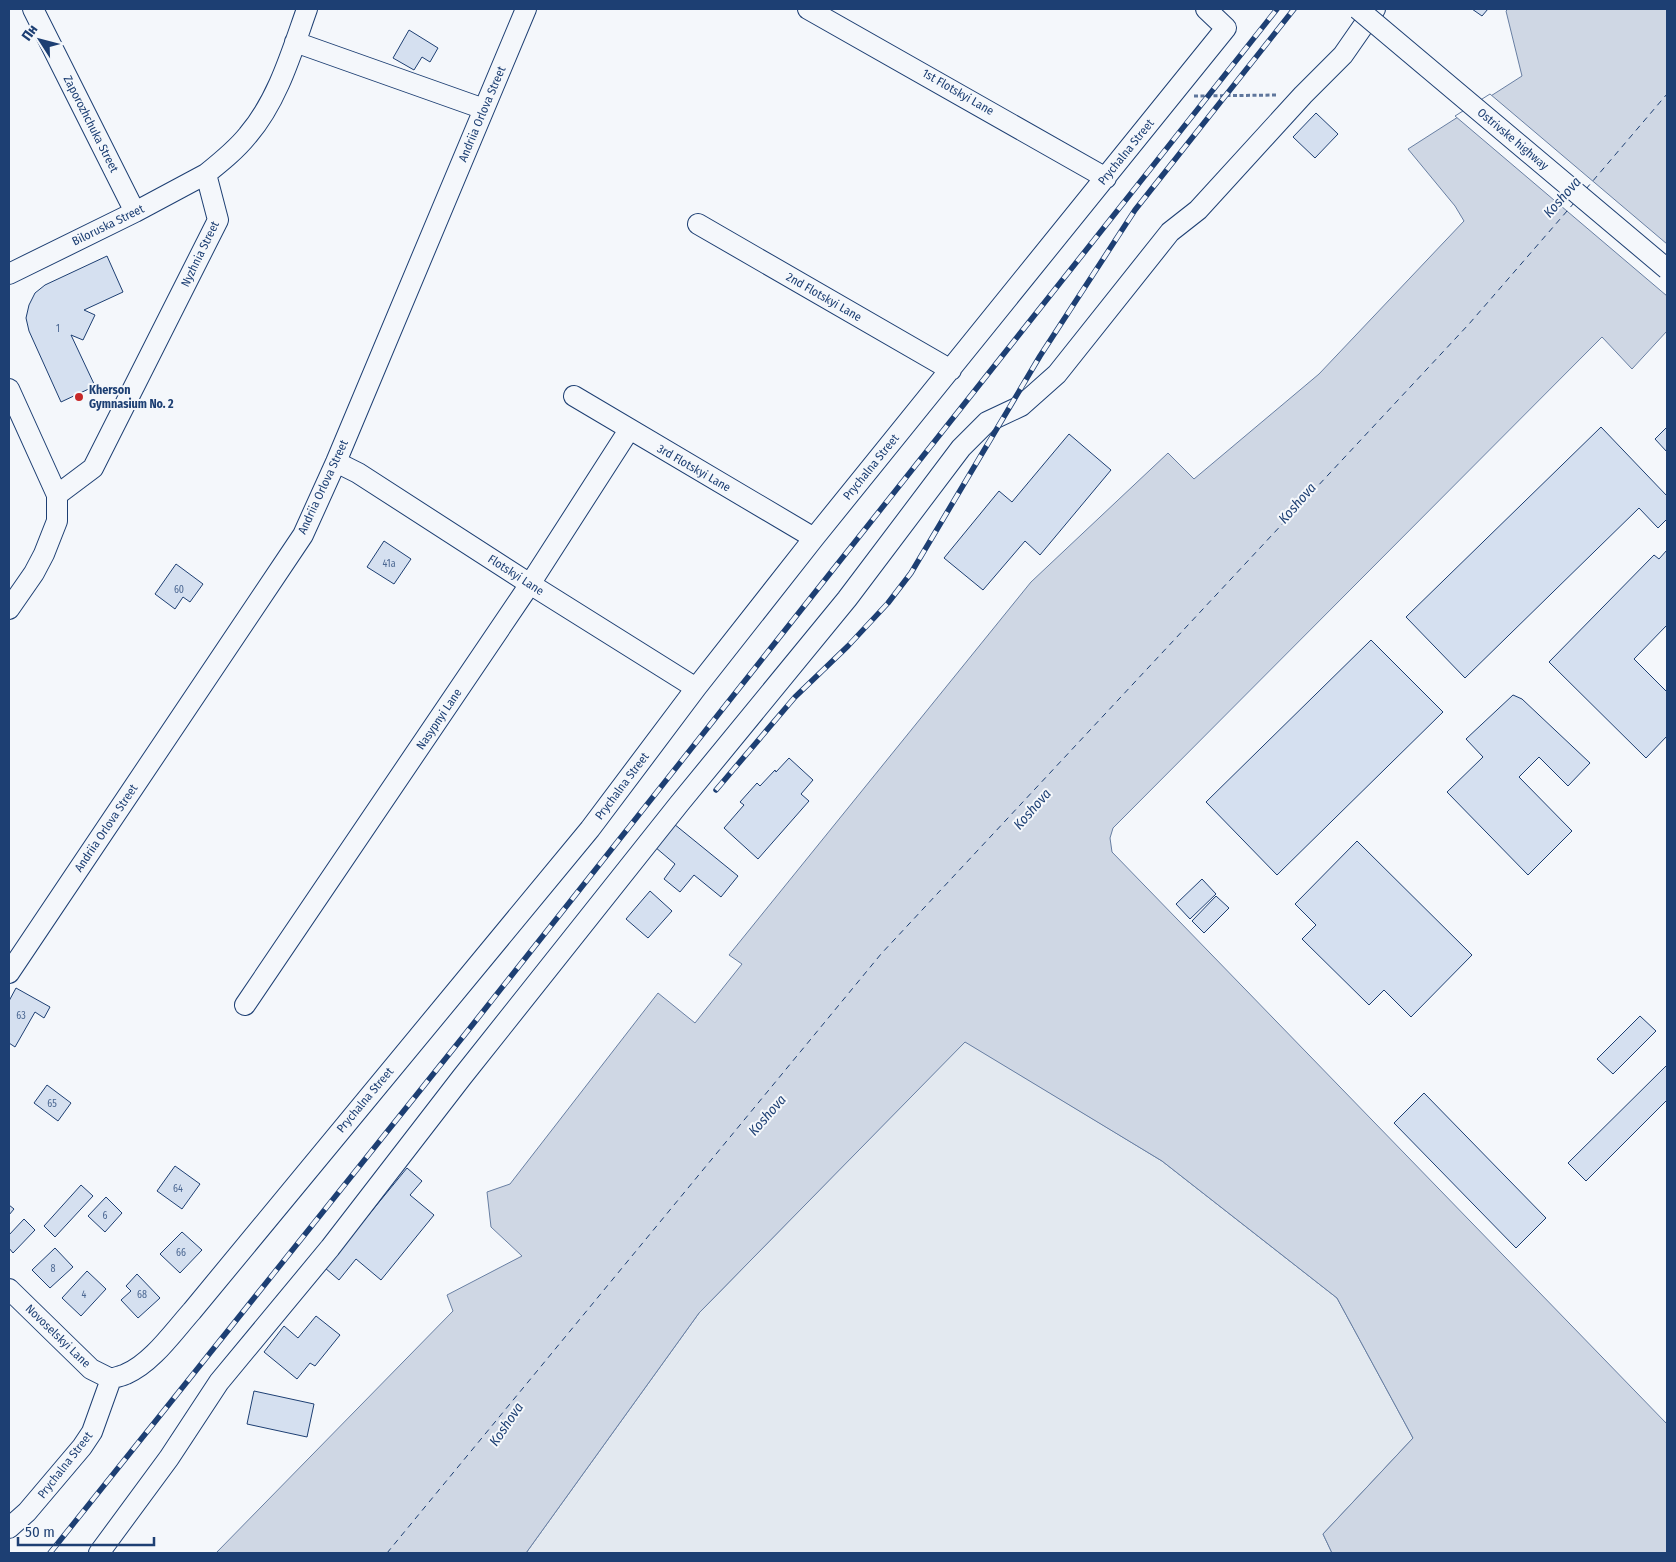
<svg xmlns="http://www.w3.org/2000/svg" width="1676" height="1562" font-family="'Fira Sans Condensed',sans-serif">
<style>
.green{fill:#e3e9f0;stroke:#687fa3}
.water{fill:#cfd7e4;stroke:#687fa3}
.pier{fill:#f4f7fb;stroke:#687fa3}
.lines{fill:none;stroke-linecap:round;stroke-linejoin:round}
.ferry{stroke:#1d3f73;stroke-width:1;stroke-dasharray:6 5;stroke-linecap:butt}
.building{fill:#d5e0f0;stroke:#1d3f73}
.minor-casing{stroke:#1d3f73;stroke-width:22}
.path{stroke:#5e769c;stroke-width:3;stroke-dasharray:4 2.5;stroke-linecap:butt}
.minor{stroke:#f4f7fb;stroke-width:20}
.rail-casing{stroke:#1d3f73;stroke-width:5.5}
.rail{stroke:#f4f7fb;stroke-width:4;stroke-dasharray:11;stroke-linecap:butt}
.minor-bridge-casing{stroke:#1d3f73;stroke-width:22;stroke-linecap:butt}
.minor-bridge{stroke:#f4f7fb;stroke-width:20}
.poi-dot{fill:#c62828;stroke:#f4f7fb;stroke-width:2}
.labels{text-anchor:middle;stroke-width:4;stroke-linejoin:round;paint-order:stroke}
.number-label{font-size:10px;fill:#4b6792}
.street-label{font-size:12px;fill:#1d3f73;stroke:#f4f7fb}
.poi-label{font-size:12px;font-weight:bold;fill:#1d3f73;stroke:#f4f7fb;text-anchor:start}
.water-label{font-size:14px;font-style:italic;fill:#1d3f73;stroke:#f4f7fb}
</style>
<rect width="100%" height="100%" fill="#f4f7fb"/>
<path class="green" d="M965,1041L1162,1161L1337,1298L1413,1438L1323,1534L1332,1553H526L699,1313Z"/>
<path class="water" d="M1508,9H1667V331L1632,369L1602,337L1113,828L1110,838L1112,852L1667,1424V1553H1332L1323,1534L1413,1438L1337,1298L1162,1161L965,1042L699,1313L526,1553H216L453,1311L447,1295L522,1256L491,1227L487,1192L510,1184L658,993L695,1023L742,964L729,955L1031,582L1168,453L1194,479L1319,374L1464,221L1455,206L1408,149L1522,76L1506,11Z"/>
<path class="pier" d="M1490,94L1667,244V296L1455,116Z"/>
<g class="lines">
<path class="ferry" d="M1586,189L1667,94
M387,1553L881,954L1469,324L1574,203"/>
</g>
<path class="building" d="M1472,9H1488L1482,16Z
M409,30L438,48L430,62L422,57L414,70L393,58Z
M1316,113L1338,134L1315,158L1293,137Z
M107,256L123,292L84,310L95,315L83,340L71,335L95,386L61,402L29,331L26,318L29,305L35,293L45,285Z
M1601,427L1667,496V519L1658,528L1639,508L1465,678L1406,617Z
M1667,427V452L1655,439Z
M1069,434L1111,470L1040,555L1025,541L983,590L944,558L999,491L1012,502Z
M384,541L411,559L394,584L367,567Z
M1667,550V625L1634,659L1667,692V736L1646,758L1549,662L1654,555L1659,559Z
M176,564L203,584L190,602L183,597L175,609L155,594Z
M1371,640L1443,712L1277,875L1206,802Z
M1513,695L1522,699L1590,763L1568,786L1539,757L1519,777L1572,831L1528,875L1447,792L1483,757L1466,739Z
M789,758L813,780L801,794L809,801L758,859L724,828L744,805L740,802L757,783L760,786L775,770L776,772Z
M674,824L738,876L721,897L694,875L680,892L664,879L675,864L655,847Z
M1357,841L1472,955L1411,1017L1384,990L1369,1005L1302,939L1316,925L1295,904Z
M1202,879L1216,894L1190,919L1176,904Z
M650,891L672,911L648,938L626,919Z
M1216,896L1229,908L1204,933L1192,921Z
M16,988L50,1007L44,1018L35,1012L15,1047L9,1043V1001Z
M1640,1016L1656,1031L1613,1074L1597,1059Z
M1667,1065V1100L1586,1181L1568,1163Z
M47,1085L71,1103L58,1121L34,1103Z
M1424,1093L1546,1218L1516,1248L1394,1123Z
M175,1166L200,1184L182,1209L157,1191Z
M407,1168L422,1181L410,1195L434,1215L381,1280L356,1259L339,1280L325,1268Z
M81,1185L93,1196L55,1237L44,1226Z
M106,1197L122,1213L105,1232L88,1216Z
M9,1205L14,1209L9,1215Z
M24,1219L35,1230L13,1253L9,1248V1235Z
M182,1232L202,1250L180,1273L160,1254Z
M55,1248L73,1267L50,1288L32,1270Z
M87,1271L106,1289L81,1316L62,1298Z
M137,1274L160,1298L138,1318L121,1300L131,1291L126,1286Z
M316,1316L340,1335L315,1366L310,1363L297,1379L264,1352L284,1326L298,1338Z
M254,1391L314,1404L307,1437L247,1424Z"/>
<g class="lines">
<defs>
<path id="minor" d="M33,9L135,212
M808,9L1106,178
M295,42L484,109
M698,224L951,370
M9,274L135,212L206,174
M9,389L57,495V521L44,554L34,573L9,609
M574,396L814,538
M336,462L358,473L530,584L696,688
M57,495L93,468L218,220L206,174C221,162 236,150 248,135C278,100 292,51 307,9
M9,973L303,535L336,462L526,9
M245,1005L530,584L629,430
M9,1289L91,1369L111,1379
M9,1528L27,1512L82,1447L92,1432L111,1379C116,1377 122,1376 126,1374C152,1363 174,1331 192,1311L590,829L696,688L814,538L1226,28L1206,9
M99,1553L169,1458L219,1382L330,1248L462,1077L679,804L847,599L961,448L987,422L1021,406L1057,374L1170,232L1198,210L1303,95L1343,55L1375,9"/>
</defs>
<use href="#minor" class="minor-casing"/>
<path class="path" d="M1194,96L1278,95"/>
<use href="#minor" class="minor"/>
<defs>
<path id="rail" d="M716,790L795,697L848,646L888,603L911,573L1040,356L1135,210L1294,9
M50,1553L466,1033L1277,9"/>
</defs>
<use href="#rail" class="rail-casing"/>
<use href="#rail" class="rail"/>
<defs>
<path id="minor-bridge" d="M1358,9L1667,269"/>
</defs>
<use href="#minor-bridge" class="minor-bridge-casing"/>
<use href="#minor-bridge" class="minor-bridge"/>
</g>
<circle class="poi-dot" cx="79" cy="397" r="5"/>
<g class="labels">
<g class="number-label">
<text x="58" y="332">1</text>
<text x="389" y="567">41а</text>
<text x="179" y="593">60</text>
<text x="21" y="1019">63</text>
<text x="52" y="1107">65</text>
<text x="178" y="1192">64</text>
<text x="105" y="1219">6</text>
<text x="181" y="1256">66</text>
<text x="53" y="1272">8</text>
<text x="84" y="1298">4</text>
<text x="142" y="1298">68</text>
</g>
<g class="street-label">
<text transform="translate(958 92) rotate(30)" y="4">1st Flotskyi Lane</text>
<text transform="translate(482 114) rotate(-67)" y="4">Andriia Orlova Street</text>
<text transform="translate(91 124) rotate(63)" y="4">Zaporozhchuka Street</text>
<text transform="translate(1513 139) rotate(40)" y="4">Ostrivske highway</text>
<text transform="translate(1126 152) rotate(-51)" y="4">Prychalna Street</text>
<text transform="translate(108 225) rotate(-26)" y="4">Biloruska Street</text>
<text transform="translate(200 254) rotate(-64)" y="4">Nyzhnia Street</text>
<text transform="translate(824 297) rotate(30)" y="4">2nd Flotskyi Lane</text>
<text transform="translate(871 467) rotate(-51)" y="4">Prychalna Street</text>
<text transform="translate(694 468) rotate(30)" y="4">3rd Flotskyi Lane</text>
<text transform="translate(323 487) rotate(-65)" y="4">Andriia Orlova Street</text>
<text transform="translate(516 575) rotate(33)" y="4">Flotskyi Lane</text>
<text transform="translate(439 719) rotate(-56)" y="4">Nasypnyi Lane</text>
<text transform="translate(622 786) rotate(-53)" y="4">Prychalna Street</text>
<text transform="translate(106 828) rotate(-56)" y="4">Andriia Orlova Street</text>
<text transform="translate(365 1100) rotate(-50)" y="4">Prychalna Street</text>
<text transform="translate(58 1336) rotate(44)" y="4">Novoselskyi Lane</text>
<text transform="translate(65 1465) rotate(-52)" y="4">Prychalna Street</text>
</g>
<g class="poi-label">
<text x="89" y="394">Kherson<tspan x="89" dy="14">Gymnasium No. 2</tspan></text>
</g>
<g class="water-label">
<text transform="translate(1562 197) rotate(-49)" y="5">Koshova</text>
<text transform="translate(1297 503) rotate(-49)" y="5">Koshova</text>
<text transform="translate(1032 809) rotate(-49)" y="5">Koshova</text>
<text transform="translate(767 1115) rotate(-49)" y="5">Koshova</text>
<text transform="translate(506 1424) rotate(-56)" y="5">Koshova</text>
</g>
</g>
<rect width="1676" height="1562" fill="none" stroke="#1d3f73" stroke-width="20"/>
<g transform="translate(40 40) rotate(306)" stroke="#f4f7fb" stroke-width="4" paint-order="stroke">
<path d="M0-4L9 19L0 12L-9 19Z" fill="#1d3f73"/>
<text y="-8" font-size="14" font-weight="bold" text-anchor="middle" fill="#1d3f73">Пн</text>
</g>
<path d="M18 1537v8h136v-8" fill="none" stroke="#1d3f73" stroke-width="2.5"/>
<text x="25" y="1537" font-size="15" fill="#1d3f73" stroke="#f4f7fb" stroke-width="4" paint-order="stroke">50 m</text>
</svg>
